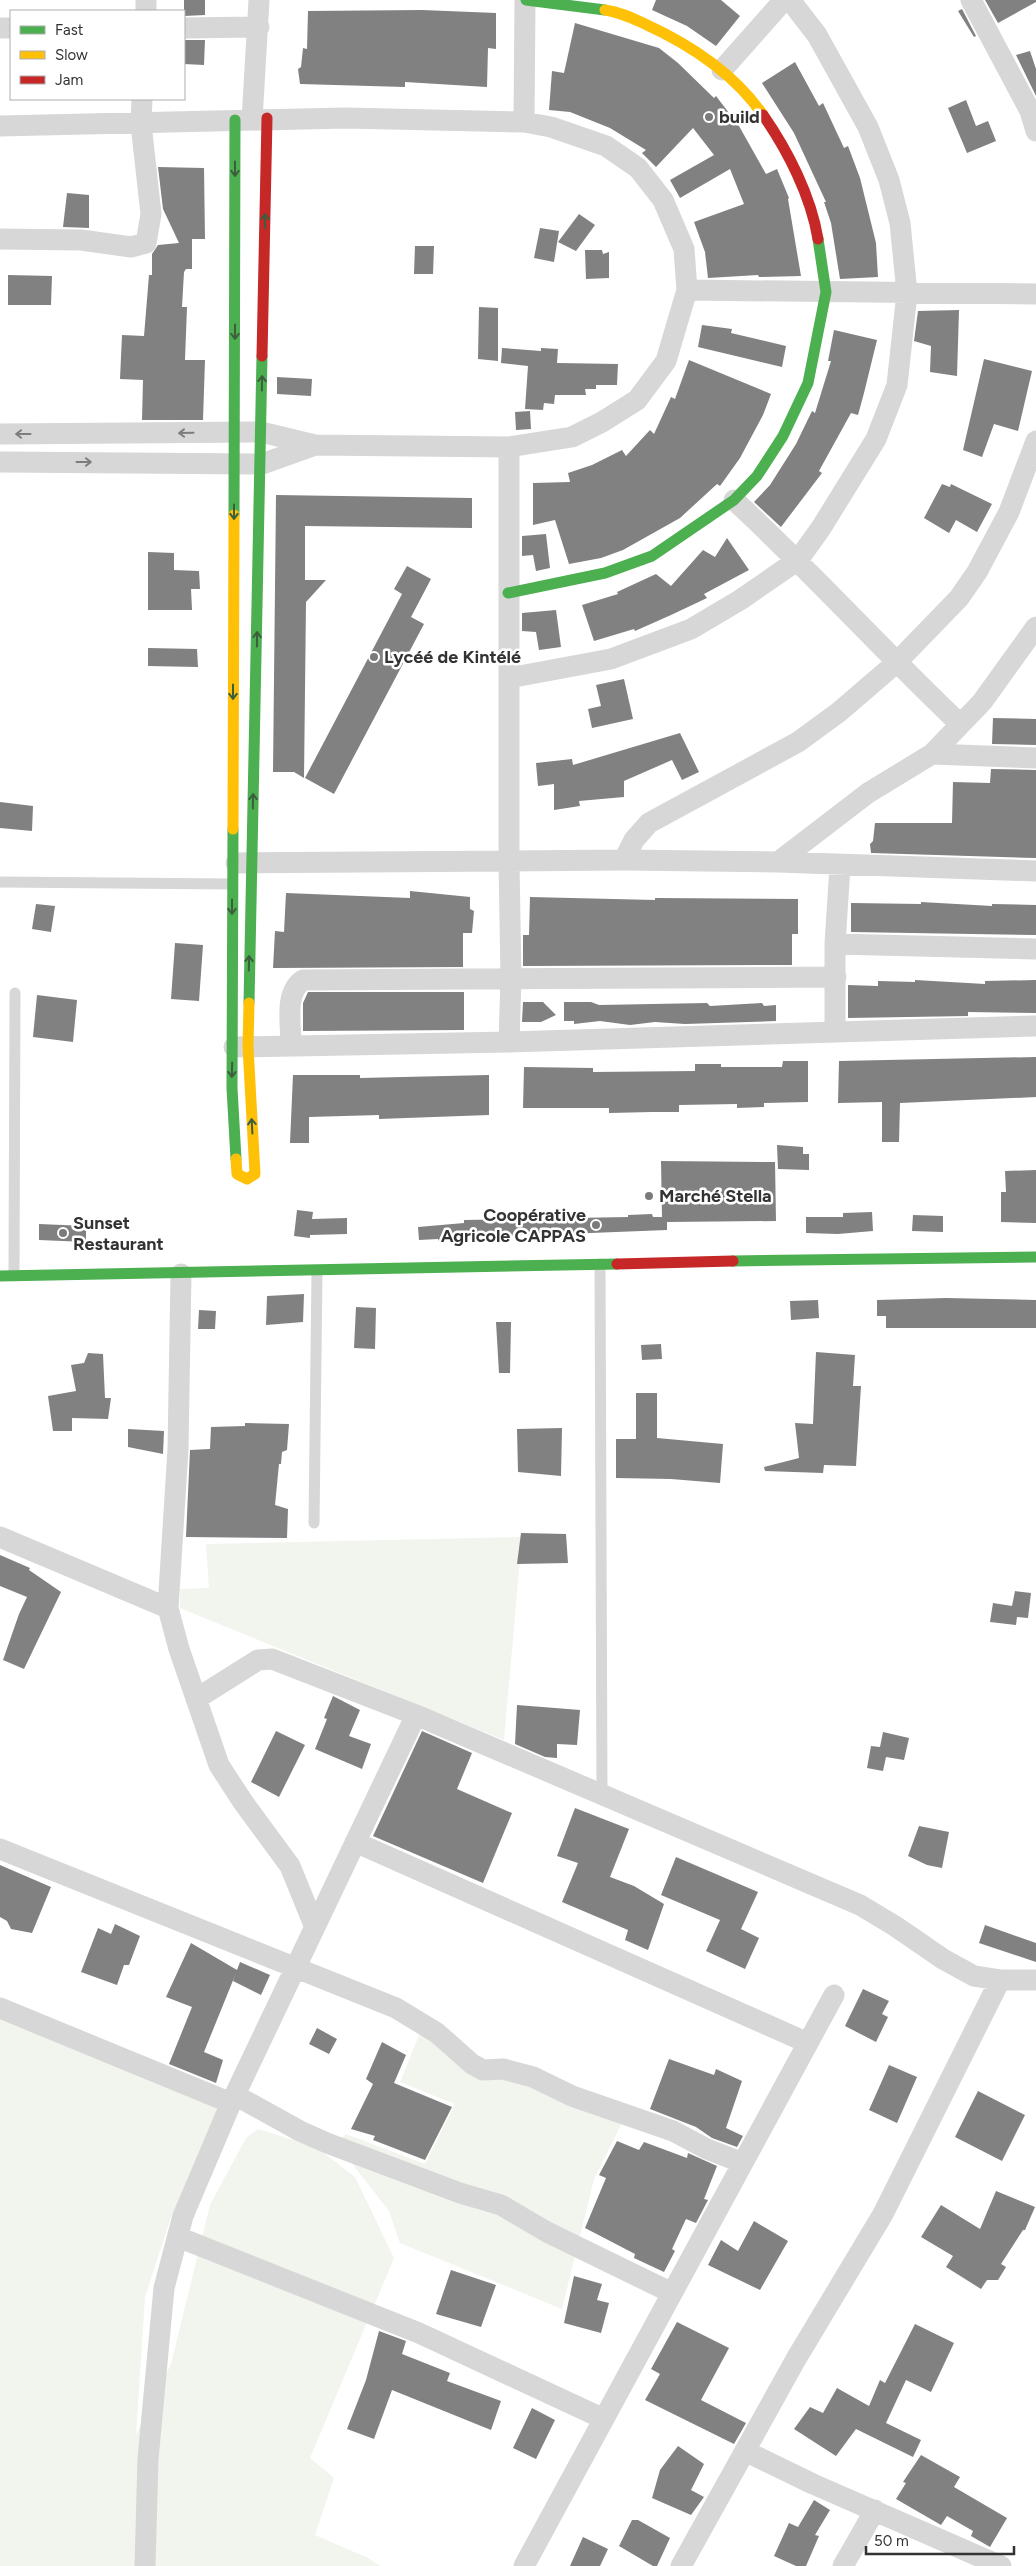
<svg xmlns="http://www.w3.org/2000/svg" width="1036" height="2566" font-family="Figtree,sans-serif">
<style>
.green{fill:#f1f5ed}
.building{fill:#818181}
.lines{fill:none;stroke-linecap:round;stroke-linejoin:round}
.lane{stroke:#d7d7d7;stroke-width:11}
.street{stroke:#d7d7d7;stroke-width:21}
.fast{stroke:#4caf50;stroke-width:11}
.slow{stroke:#ffc107;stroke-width:11}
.jam{stroke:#c62828;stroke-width:11}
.oneway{stroke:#3c5e3d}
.oneway2{stroke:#7d7d7d}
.poi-dot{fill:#7a7a7a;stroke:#fff;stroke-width:2}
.labels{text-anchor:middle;stroke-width:5;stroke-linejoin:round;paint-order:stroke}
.poi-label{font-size:18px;font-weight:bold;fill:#333;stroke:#fff;text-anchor:start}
</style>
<rect width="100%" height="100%" fill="#fff"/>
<path class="green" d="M522,1537L504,1740L180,1608V1589L209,1588L206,1544Z
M0,2019L227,2103L171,2217L145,2297L136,2435L171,2364L210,2205L246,2138L258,2129L316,2147L355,2177L394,2258L310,2458L334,2478L315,2535L368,2558L380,2566H0Z
M422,2028L514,2078L623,2121L594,2179L562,2309L400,2243L389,2211L336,2143L346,2134L425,2164L455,2104L400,2082Z"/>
<path class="building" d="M184,0H205V15L184,16Z
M656,0H721L740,16L716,46L687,26L652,10Z
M985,0H1036V2L998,23Z
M962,9L976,36L974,37L958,11Z
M422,10L496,13V49L488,48L487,87L405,82V87L300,84L298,69L301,67L303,48L307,49L308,11Z
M575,23L659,48L678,63L714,98L716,96L739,126L766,174L777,169L789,198L788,199L801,276L759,277L758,275L708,278L705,252L694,222L744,204L730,169L680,198L670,180L714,155L693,128L656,167L642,153L646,150L610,128L570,112L549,110L552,71L564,73Z
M184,40H205L204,65L184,64Z
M1030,51L1036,69V96L1016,55Z
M795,62L819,106L823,103L844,148L848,146L860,178L876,243L878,277L840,279L831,223L824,202H826L794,133L762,83Z
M966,100L976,126L988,121L996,141L967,153L948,108Z
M158,167L204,168L205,239H192V269H186L184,272L182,307H187L185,360H205L203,420H142L143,380L120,379L122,335L144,336L149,275H152V254L158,245L179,243L163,209Z
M67,193L89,195V228L63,227Z
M579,214L595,225L576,251L558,242Z
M540,228L559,231L554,262L534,258Z
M415,246H434L433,274H414Z
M585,250H602L603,254L609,252V278L586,279Z
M8,275L52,276L51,305H8Z
M479,307L498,308V361L478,359Z
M959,310L957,376L930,372L931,346L914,341L918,311Z
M702,325L732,329L731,333L786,346L782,367L698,347Z
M834,330L877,340L864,393L858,415L851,413L819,471L822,473L781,527L754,502L770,485L796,444L812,411L815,413L831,361H828Z
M502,348L541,351V348L558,349L557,363L618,364L617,385H596V389H585L586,395H555L554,404L544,403L543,410L525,409L528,366L501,363Z
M984,359L1032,371L1018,431L994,424L982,457L963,450Z
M689,360L771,394L763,415L740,458L720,486L717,484L680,518L623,550L601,558L569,564L555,520L533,525V483L570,482L568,473L592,465L622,450L626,456L650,430L654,434L671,397L675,399Z
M277,377L312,379L311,396L277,394Z
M530,411L531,429L516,430L515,412Z
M942,484L950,487L951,484L992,504L977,532L956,520L949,533L924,518Z
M276,495L472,498V528L305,526V580H326L306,602L304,778L294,772H273Z
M546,534L550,568L536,571L533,555L522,556V536Z
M727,538L749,570L704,594L707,598L671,615L635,631L634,629L594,641L582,605L618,594L617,592L656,574L671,586L703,550L715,557Z
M148,552L174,553V570L199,571L200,589H191L192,610H148Z
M407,566L431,579L411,617L424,624L334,794L305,778L402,594L394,589Z
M556,610L561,647L539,650L536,632L522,631V613Z
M148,648L197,649L198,667L148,666Z
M624,679L633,719L592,728L588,709L601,706L596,685Z
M993,718L1036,719V745L992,744Z
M680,733L699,772L682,780L672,760L624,781V797L579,801L580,806L554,810V784L538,786L536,763L572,759L573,765Z
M991,769L1036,770V858L871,853L870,844L873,841L875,823H952L953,782L990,783Z
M0,802L33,806L32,831L0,828Z
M410,891L470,897V909L474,911L472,933H463V967L273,968L275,931L284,932L286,893L410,898Z
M530,897L655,900V898L798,899V934H792V965L523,966V935H529Z
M921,902L992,906V904L1036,905V935L851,932V903L921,904Z
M36,904L55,906L51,932L32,929Z
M175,943L203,945L199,1001L171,999Z
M915,980L985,984V981L1036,980V1013L968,1012V1016L848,1018V985L878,986V981L915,982Z
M308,992H464V1030L303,1031V1003Z
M37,995L77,1000L73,1042L33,1037Z
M523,1002H543L556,1015L541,1022H522Z
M564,1002H591L599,1005L707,1003L710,1006L762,1003L764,1006L776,1005V1021L685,1024L655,1022L630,1025L600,1021L574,1024V1021H564Z
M1036,1057V1097L900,1103L899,1142H882V1102L838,1103L839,1061Z
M783,1061H808V1102L764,1103V1107L737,1108V1104L679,1105V1112H652L609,1113V1108H523L524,1067L593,1068V1072L695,1071V1064H721V1067H782Z
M293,1075H360V1078L489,1075V1115L406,1118L379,1119V1115L309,1117V1143H290Z
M777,1145L803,1147V1154H809V1170L778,1169Z
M661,1161L775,1162L776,1221L667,1222V1230L565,1234V1238H523V1235L451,1239L440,1244L438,1239L419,1240L418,1227L464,1223V1220L628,1217V1215L652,1214L653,1217H662Z
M1036,1170V1223L1001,1222V1192H1006L1005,1171Z
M297,1210L313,1212L312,1219L347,1218V1234L310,1235V1238L294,1236Z
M872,1212L873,1231L838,1234L806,1233V1217H843V1213Z
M913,1215L943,1216V1232L912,1231Z
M39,1224L86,1226V1242L39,1240Z
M304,1294L303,1322L266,1325L267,1296Z
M946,1298L1036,1300V1328H886V1316H877V1300Z
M818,1300L819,1318L791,1320L790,1301Z
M356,1307L376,1308L375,1349L354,1348Z
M199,1310L216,1311L215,1329H198Z
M496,1322H511L510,1373H499Z
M661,1344L662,1359L642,1360L641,1345Z
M816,1352L855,1355L853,1386H861L856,1466L824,1465L823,1473L765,1471L764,1467L799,1458L795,1423L813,1424Z
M88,1353L103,1354L105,1398H111L108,1419L72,1418V1431H53L48,1396L76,1391L71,1365L84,1363Z
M636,1393H657V1438L723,1444L720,1483L671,1479L616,1478V1439H636Z
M245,1423L289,1424L287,1450L282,1452L281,1464H279L275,1505L288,1509L287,1538L186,1537L190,1450L210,1449L211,1427L245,1426Z
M562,1428L561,1476L518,1472L517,1429Z
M128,1429L164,1431L163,1454L128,1447Z
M521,1533L566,1534L568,1563L517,1564Z
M0,1555L30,1568L29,1570L61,1592L24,1669L3,1660L19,1614L27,1597L0,1586Z
M1015,1591L1031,1593L1028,1618L1017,1617L1016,1625L990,1622L993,1603L1012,1606Z
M333,1696L360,1710L349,1736L371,1744L362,1769L315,1749L327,1719L324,1718Z
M517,1705L580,1710L577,1745L557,1744V1758L545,1757L515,1744Z
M276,1731L305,1745L279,1797L251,1782Z
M422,1731L472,1753L457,1789L512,1813L483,1883L373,1836Z
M883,1732L909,1738L904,1760L886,1757L883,1771L867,1768L871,1746L880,1747Z
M575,1808L629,1829L610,1877L634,1886L664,1904L648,1950L625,1940L628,1930L562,1902L578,1863L557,1856Z
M919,1826L949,1832L942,1868L927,1865L908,1856Z
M676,1857L758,1892L741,1929L759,1938L745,1969L706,1951L720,1920L661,1895Z
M0,1865L51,1887L32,1933L11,1929L7,1921L0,1917Z
M115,1924L140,1936L129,1965H124L117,1985L81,1972L98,1928L111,1934Z
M985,1925L1036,1943V1962L979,1943Z
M191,1943L237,1970L240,1962L270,1975L261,1995L233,1981L236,1973L204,2052L223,2060L216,2083L169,2064L192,2007L166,1997Z
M863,1989L889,2001L882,2014L888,2017L876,2042L845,2026Z
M317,2028L337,2039L329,2054L309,2044Z
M382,2042L406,2055L394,2083L452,2107L425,2160L373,2140L375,2136L351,2129L373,2084L366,2079Z
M669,2059L714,2075L716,2069L742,2081L726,2128L743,2136L737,2147L712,2138L696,2127L650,2109Z
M889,2065L917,2077L897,2123L869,2110Z
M978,2091L1025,2115L1002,2161L955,2137Z
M617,2141L639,2150L644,2142L687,2158L688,2153L717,2166L704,2199L708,2200L696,2223L686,2219L672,2249L675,2251L664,2272L634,2258L635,2254L585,2228L606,2178L599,2175Z
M996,2191L1035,2207L1025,2230H1023L1001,2264L1006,2267L998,2280H987L981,2289L946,2267L953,2256L921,2237L941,2205L980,2229Z
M754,2221L788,2241L760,2290L708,2265L721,2240L738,2251Z
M451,2270L496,2285L481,2327L436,2314Z
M574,2276L602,2284L597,2300L609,2303L601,2333L564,2323Z
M677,2322L729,2348L701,2400L746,2423L734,2444L645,2400L660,2374L651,2369Z
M915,2324L954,2343L931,2392L906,2380L886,2423L921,2440L913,2457L856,2429L836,2456L794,2429L810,2407L823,2413L837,2388L869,2406L880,2380L885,2383Z
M379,2331L406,2341L402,2354L450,2373L447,2381L501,2401L491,2430L392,2390L374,2439L347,2429L366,2380Z
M532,2408L555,2420L536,2459L513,2448Z
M678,2446L704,2464L691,2490L704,2497L691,2515L652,2498L660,2470Z
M921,2455L960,2477L954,2487L1007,2518L990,2547L971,2536L973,2531L947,2516L941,2525L896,2499L906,2483L903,2482Z
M814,2500L830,2510L815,2535L819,2536L806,2566H796L774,2556L789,2523L798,2527Z
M632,2520H638L670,2538L657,2566H653L619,2546Z
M583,2537L608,2549L600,2566H570Z"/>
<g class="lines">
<path class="lane" d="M0,882L232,884
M600,1264L602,1795
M14,1275L15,993
M314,1523L317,1271"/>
<path class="street" d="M971,0L1030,111L1036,131
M146,11V0
M0,28H11
M184,28L259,27
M722,70L784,0
M252,120L259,0
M524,122L525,0
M0,126L346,118L524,122L551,127L606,146L638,168L663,200L684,249L687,290L666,361L637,400L602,422L572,437L509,447L315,445L261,432L0,434
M0,239L81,240L131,247L146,243L151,214L141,124L142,99
M687,290L1036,294
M0,462L262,464L315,445
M734,500C812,572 883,651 960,724
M509,678L611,659L691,629L740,600L798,560L821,528L876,439L897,385L907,293L900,223L889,180L868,127L817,35L790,0
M932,754L1036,758
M624,860L634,840L649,823L798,742L839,712L896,663L959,598L977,572L1009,512L1036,441
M778,862L868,793L932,754L982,702L1036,627
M236,863L624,860L778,862L1036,871
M835,944L1036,949
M835,1032V944L840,866
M509,1042L511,978L509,863V447
M291,1044C291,1024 284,993 303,980L836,977
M234,1047L509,1042L1036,1026
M181,1274L178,1449L168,1608L179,1649L219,1765L243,1802L290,1866L314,1925
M0,1537L168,1608
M196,1699L258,1660L272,1659L416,1715L860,1905L895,1926L943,1959L974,1976L1000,1980H1036
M355,1842L808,2043
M0,1849L396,2008L437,2033L472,2064L483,2070L503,2069L533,2077L572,2096L673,2131L707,2149L743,2163
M0,2008L231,2103
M235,2095L300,2131L327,2143L460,2193L501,2205L547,2232L672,2293
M178,2237L419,2333L604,2419
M747,2452L813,2484L1001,2566
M145,2566L148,2459L164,2288L183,2216L231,2103L416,1715
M524,2566L834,1995
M681,2566L796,2359L883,2214L1000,1980
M843,2566L875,2510"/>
<path class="fast" d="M526,0L605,10
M234,515L235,120
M508,593L605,573L652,556L734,500L757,476L783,436L808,383L826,292L818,239
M233,829L232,1088L236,1159
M249,1003L262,356
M733,1261L1036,1257
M0,1276L617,1264"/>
<path class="slow" d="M605,10C620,12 632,18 645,24C691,45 734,73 763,115
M233,829L234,515
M236,1159L237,1174L247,1179L255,1174L248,1047L249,1003"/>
<path class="jam" d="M763,115C788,151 811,196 818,239
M262,356L267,118
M617,1264L733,1261"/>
</g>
<defs><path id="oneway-shaft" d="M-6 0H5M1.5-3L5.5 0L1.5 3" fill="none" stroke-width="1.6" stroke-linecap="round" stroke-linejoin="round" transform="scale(1.25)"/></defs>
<g class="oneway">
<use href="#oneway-shaft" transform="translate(235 169) rotate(90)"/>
<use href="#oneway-shaft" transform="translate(265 221) rotate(-89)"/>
<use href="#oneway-shaft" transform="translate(235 332) rotate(90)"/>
<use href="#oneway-shaft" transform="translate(262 383) rotate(-89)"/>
<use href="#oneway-shaft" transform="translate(234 512) rotate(90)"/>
<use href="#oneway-shaft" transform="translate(257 639) rotate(-89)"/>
<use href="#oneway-shaft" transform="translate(233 692) rotate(90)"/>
<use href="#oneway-shaft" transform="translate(253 801) rotate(-89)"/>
<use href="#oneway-shaft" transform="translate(232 907) rotate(90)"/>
<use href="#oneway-shaft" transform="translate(249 963) rotate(-89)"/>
<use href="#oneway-shaft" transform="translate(232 1070) rotate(91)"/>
<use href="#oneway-shaft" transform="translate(252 1126) rotate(-93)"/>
</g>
<g class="oneway2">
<use href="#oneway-shaft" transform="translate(186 433) rotate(179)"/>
<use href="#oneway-shaft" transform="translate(23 434) rotate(-180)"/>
<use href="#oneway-shaft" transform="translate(84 462)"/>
</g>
<g class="poi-dot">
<circle cx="709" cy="117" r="5"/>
<circle cx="374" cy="657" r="5"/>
<circle cx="649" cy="1196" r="5"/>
<circle cx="596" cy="1225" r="5"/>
<circle cx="63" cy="1233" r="5"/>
</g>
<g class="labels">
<g class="poi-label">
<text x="719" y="123">build</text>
<text x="384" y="663">Lycéé de Kintélé</text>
<text x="659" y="1202">Marché Stella</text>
<text x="586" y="1221" text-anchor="end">Coopérative<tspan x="586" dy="21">Agricole CAPPAS</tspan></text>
<text x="73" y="1229">Sunset<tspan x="73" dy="21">Restaurant</tspan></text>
</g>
</g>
<rect x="10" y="10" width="175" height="90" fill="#ffffff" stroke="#adadad"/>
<rect x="20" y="26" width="25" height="8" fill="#4caf50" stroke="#adadad"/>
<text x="55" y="35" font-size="15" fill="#333333">Fast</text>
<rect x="20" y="51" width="25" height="8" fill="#ffc107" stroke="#adadad"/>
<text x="55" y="60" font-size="15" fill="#333333">Slow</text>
<rect x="20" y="76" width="25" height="8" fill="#c62828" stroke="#adadad"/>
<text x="55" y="85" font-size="15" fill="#333333">Jam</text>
<path d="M866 2546v8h148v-8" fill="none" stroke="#333333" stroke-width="2.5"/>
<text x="874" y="2546" font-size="15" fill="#333333" stroke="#ffffff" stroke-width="4" paint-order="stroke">50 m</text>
</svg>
